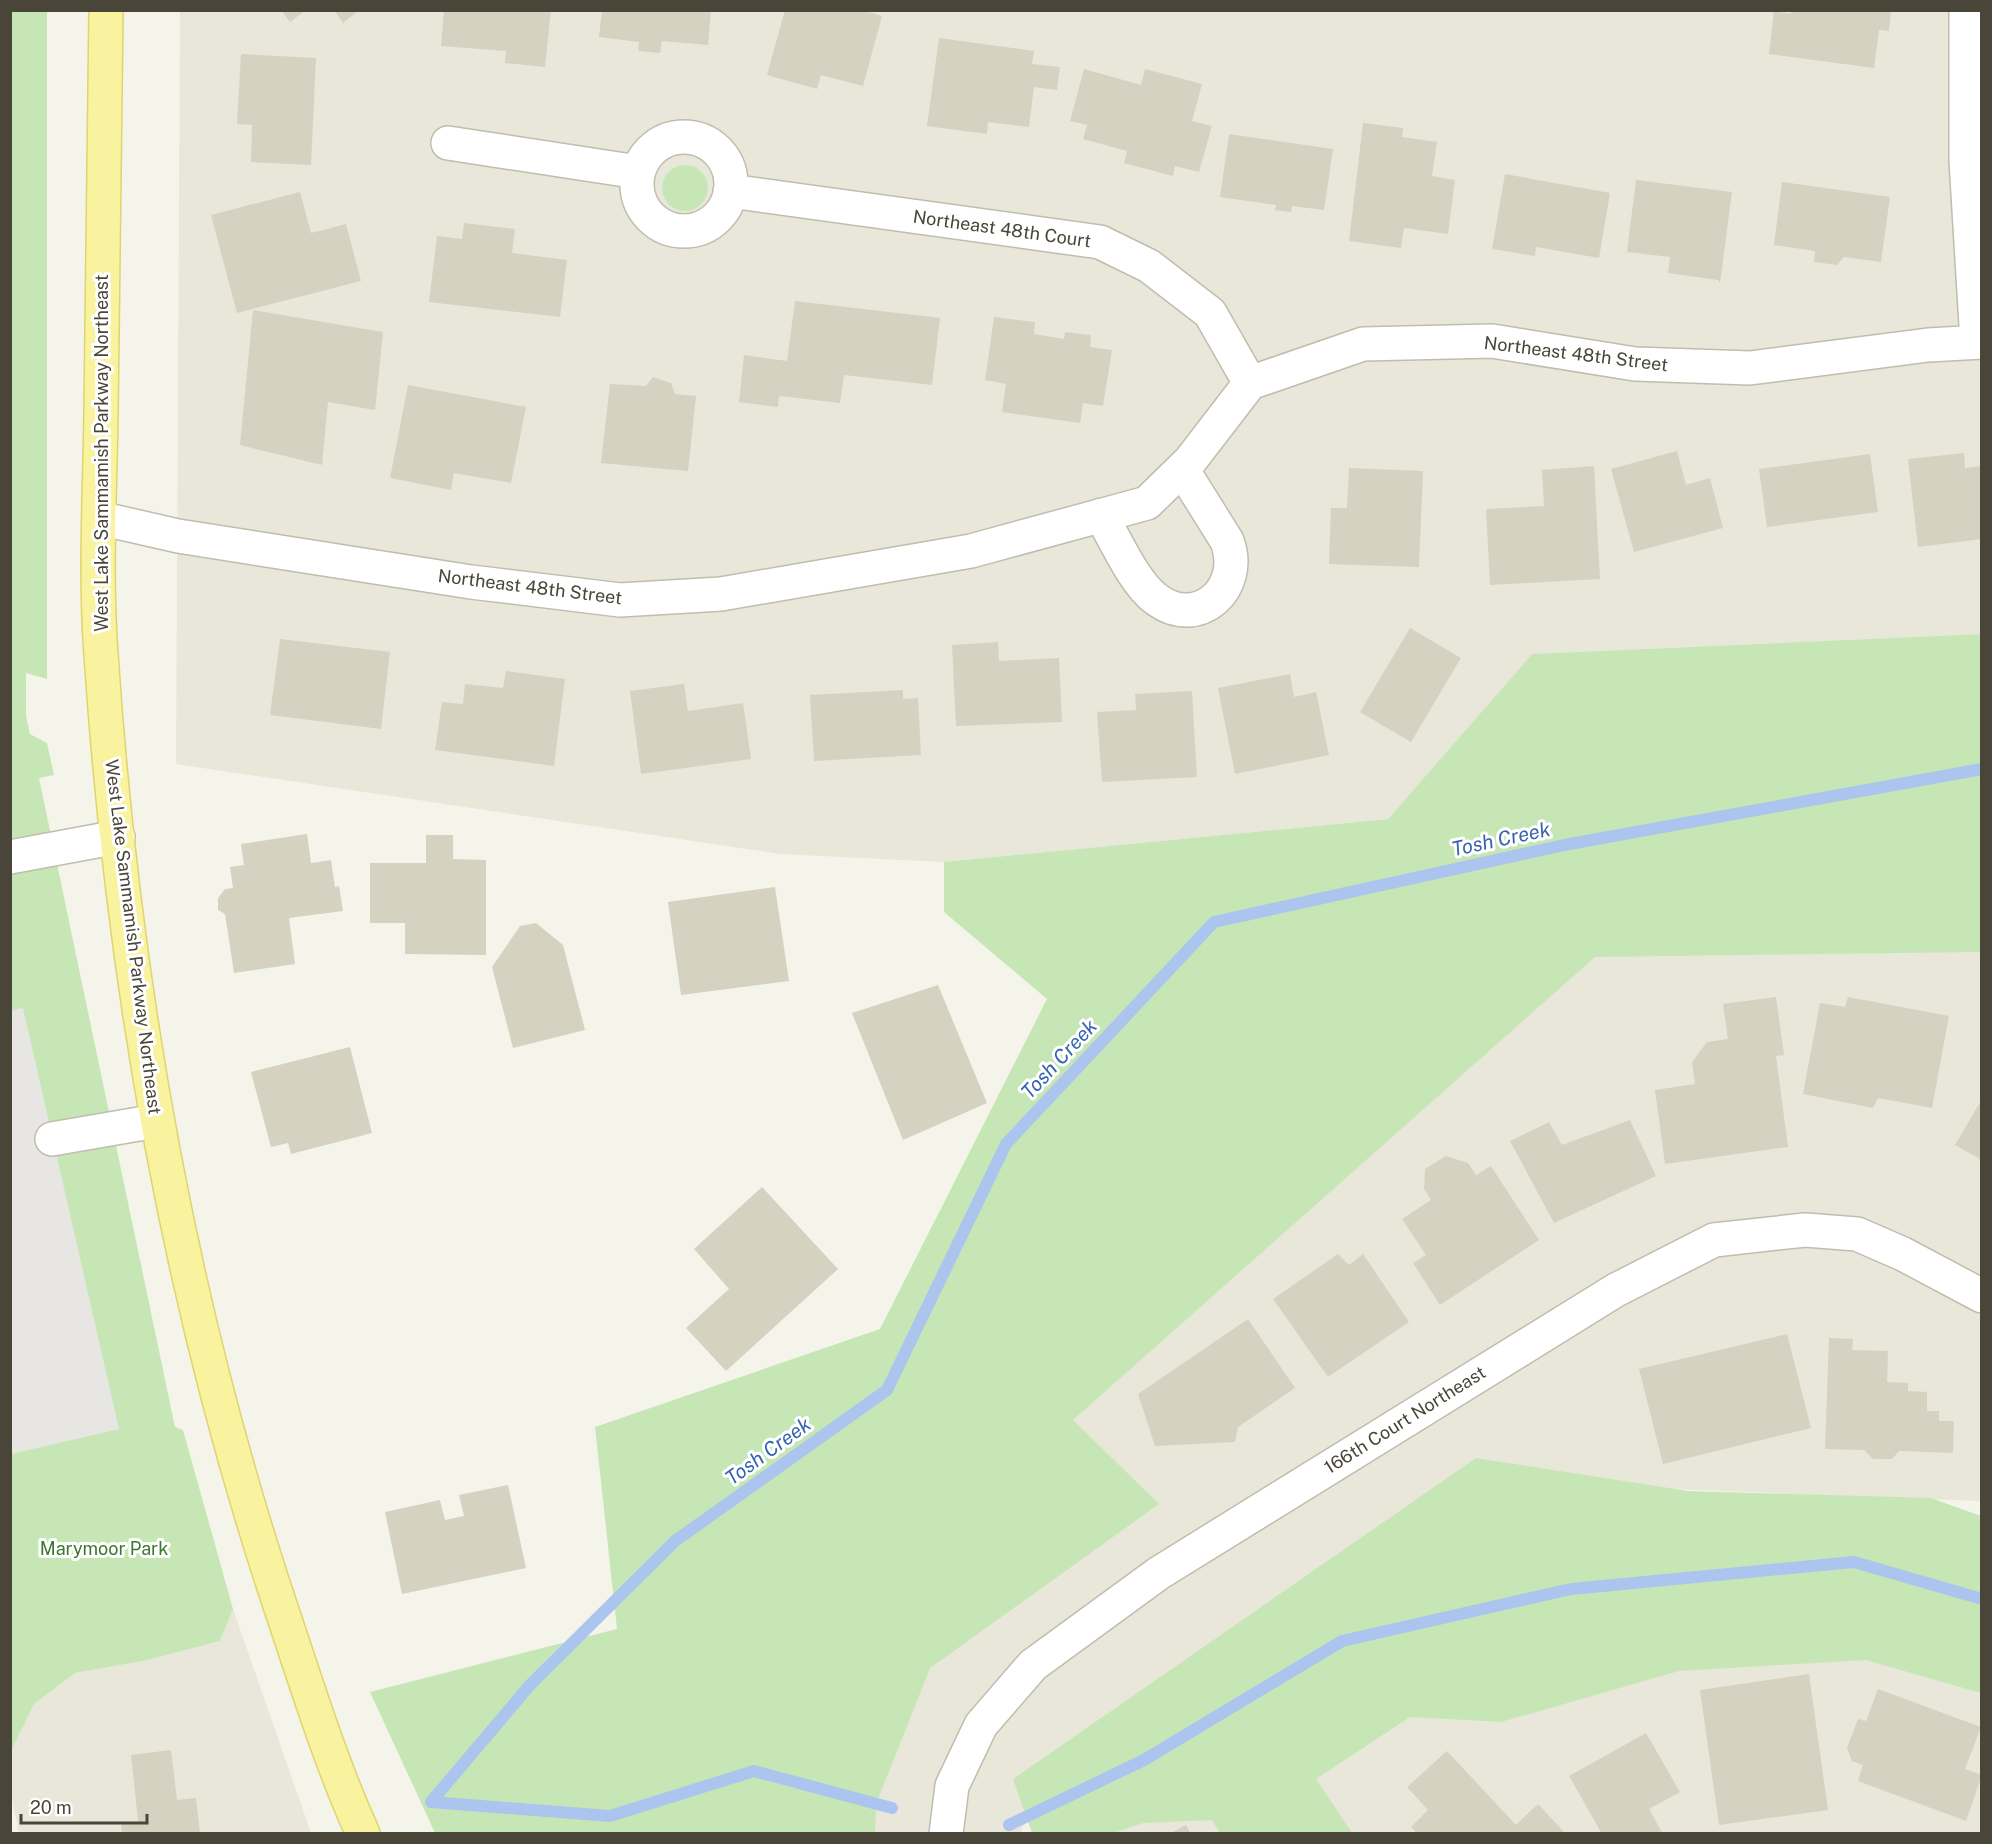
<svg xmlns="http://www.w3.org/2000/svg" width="1992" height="1844" font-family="'Public Sans',sans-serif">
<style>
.residential{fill:#e8e7d9}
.green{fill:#c7e6b6}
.parking{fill:#e7e6e2}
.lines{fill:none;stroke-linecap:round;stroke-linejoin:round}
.stream{stroke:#abc5ee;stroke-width:12}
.building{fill:#d6d2c1}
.minor-casing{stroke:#c0bdae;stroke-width:36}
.major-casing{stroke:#dfd46f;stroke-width:36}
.minor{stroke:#fff;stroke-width:33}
.major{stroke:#f9f29f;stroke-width:33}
.labels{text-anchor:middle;stroke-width:6;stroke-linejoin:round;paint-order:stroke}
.street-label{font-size:18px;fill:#494639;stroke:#fff}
.park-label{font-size:18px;fill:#3b782e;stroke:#fff}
.water-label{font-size:20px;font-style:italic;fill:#3664b0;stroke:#fff}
</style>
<rect width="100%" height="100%" fill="#f5f4eb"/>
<path class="residential" d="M180,11H1981V634L1532,654L1388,819L944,862L780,854L176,764Z
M1556,928L1982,944L1981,1501L1484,1482L1034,1784L1021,1833L850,1834L1037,1409Z
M233,1609L311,1833H19L11,1794L10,1751L34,1704L75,1673L143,1661L220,1641Z
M1779,1626L1981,1669V1833L1079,1834L1284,1748Z"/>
<path class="green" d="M47,10V679L26,673V716L30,734L47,743L54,775L39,778L175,1427L183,1430L233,1609L220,1641L143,1661L75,1673L34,1704L11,1751L10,11Z
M662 188a23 23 0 1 1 46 0a23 23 0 1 1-46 0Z
M1981,634V956L1979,952L1595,957L1073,1420L1159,1504L930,1668L876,1804L875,1833H435L370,1692L617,1629L595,1427L880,1329L1047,999L944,912V862L1388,819L1532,654Z
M1476,1458L1688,1491L1931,1498L1981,1516V1693L1866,1660L1679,1671L1501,1722L1410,1717L1316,1779L1352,1833H1220L1212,1820L1143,1823L1113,1833H1032L1013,1779Z"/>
<path class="parking" d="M23,1008L119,1429L11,1454L10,1011Z"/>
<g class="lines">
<path class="stream" d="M431,1802L530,1685L675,1541L887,1390L1006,1144L1214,922L1564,845L1982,769
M431,1802L610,1816L754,1771L892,1808
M1009,1825L1144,1760L1342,1641L1571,1589L1854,1562L1982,1599"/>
</g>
<path class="building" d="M281,10H306L290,22Z
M334,10H359L343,23Z
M444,10H551L545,67L505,63L506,51L441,46Z
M602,10H711L708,45L662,41L660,53L638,51L639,42L599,37Z
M785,10H861L882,16L863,86L821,75L817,89L767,75Z
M1791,10H1891L1889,31L1879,30L1874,68L1769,54L1774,11L1791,14Z
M939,38L1034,51L1032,64L1060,67L1057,90L1034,87L1029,127L988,122L987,134L927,126Z
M241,54L316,58L311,165L251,162L252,125L237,124Z
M1084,69L1141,85L1145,69L1202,84L1192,121L1212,126L1199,172L1175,166L1173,176L1124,163L1127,151L1083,139L1087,125L1070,121Z
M1363,123L1403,128L1402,137L1437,142L1432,176L1455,180L1448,234L1404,228L1401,248L1349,241Z
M1229,134L1333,149L1324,210L1292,206L1291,212L1275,210L1276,205L1220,197Z
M1505,174L1610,193L1599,258L1536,247L1535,256L1492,249Z
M1636,180L1732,192L1720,283L1718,280L1668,273L1670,257L1627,252Z
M1782,182L1890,197L1881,262L1844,257L1837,265L1814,262L1815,251L1774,245Z
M300,192L311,233L346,224L361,281L237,313L211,215Z
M464,223L515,229L512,253L567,260L560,317L429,302L437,236L462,239Z
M795,301L940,318L932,385L844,375L840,403L779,396L778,407L739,402L744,355L787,361Z
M253,310L383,332L375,410L328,402L322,465L240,445Z
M994,317L1035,322L1034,334L1064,339L1065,332L1091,335L1090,347L1112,350L1103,406L1083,403L1080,423L1002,412L1006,384L985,380Z
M653,377L671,383L675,394L696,396L688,471L601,463L610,384L646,386Z
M408,385L526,407L511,483L454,473L451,490L390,478Z
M1677,451L1686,485L1710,478L1723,528L1634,552L1611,469Z
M1964,453L1965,468L1982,466V539L1918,547L1908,459Z
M1870,454L1878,512L1767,527L1759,469Z
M1594,466L1600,579L1490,585L1486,509L1544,506L1542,470Z
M1349,468L1423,471L1419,567L1329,564L1331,508H1347Z
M1410,628L1461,658L1411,742L1360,712Z
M280,639L390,652L381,729L270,715Z
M998,642L999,661L1059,658L1062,722L956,726L952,645Z
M506,671L565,679L554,766L435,750L442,702L463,704L465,684L503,688Z
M1290,674L1294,697L1316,692L1329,755L1235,774L1218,688Z
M684,684L688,711L743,703L751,759L641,774L630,691Z
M903,690V699L918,698L921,755L814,761L810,695Z
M1192,691L1197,777L1102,782L1097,712L1136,710L1135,694Z
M307,834L311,863L331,860L335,887L339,886L343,911L289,918L295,964L234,973L225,914L218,910V898L225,889L233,888L230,867L244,865L241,844Z
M426,835H453V859L486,860V955L405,954V923H370V863H426Z
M775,887L789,981L681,995L668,902Z
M536,923L563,945L585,1030L513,1048L492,967L520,926Z
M938,985L987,1103L903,1140L852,1013Z
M1776,997L1784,1055L1776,1056L1788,1147L1665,1164L1655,1090L1695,1084L1692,1062L1707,1042L1728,1039L1723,1004Z
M1848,997L1949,1016L1932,1108L1878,1098L1873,1108L1803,1094L1820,1003L1845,1007Z
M350,1047L372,1133L291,1154L288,1143L271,1147L251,1072Z
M1982,1099V1160L1955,1145Z
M1630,1120L1656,1176L1554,1223L1510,1141L1549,1122L1562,1145Z
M1446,1156L1468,1163L1476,1175L1491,1166L1539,1240L1440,1305L1413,1263L1426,1255L1402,1219L1431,1200L1424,1189L1425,1169Z
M762,1187L838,1269L726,1371L686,1328L729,1289L694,1249Z
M1338,1254L1349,1265L1363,1254L1409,1322L1328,1377L1273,1299Z
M1248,1319L1295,1388L1238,1427L1235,1442L1155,1446L1138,1394Z
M1787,1334L1811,1428L1663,1464L1639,1369Z
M1829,1338L1853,1339L1852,1350L1888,1351L1887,1382L1908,1383V1391L1927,1392V1411H1939V1421H1954L1953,1453L1899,1451L1892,1459H1873L1864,1450L1825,1449Z
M508,1485L526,1568L402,1594L385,1512L440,1500L445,1520L464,1516L459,1495Z
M1809,1674L1828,1810L1719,1825L1700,1690Z
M1878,1689L1981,1727L1965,1769L1982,1775L1966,1821L1858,1781L1863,1765L1852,1761L1847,1748L1858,1719L1866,1721Z
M1646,1733L1680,1792L1649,1809L1663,1834H1602L1569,1776Z
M171,1750L177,1800L196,1798L200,1834H122L121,1823L138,1821L131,1755Z
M1447,1751L1516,1825L1538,1804L1566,1834H1418L1411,1827L1428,1810L1407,1787Z
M1186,1825L1191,1834H1169Z"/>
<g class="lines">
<defs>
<path id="minor" d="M1966,10V160L1977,342
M637 184a47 47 0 1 1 94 0a47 47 0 1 1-94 0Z
M448,143L638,172
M730,191L1100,242L1149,266L1210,313L1250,383
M1101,515C1115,539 1134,583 1156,599C1198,631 1245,588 1227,541L1182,469
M99,518L178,536L471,582L620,600L721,594L971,551L1147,503L1190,461L1250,383L1363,344L1492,341L1635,364L1750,368L1928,345L1982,342
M10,857L118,837
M52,1139L156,1121
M946,1834L952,1786L981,1725L1033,1665L1159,1573L1616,1290L1714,1240L1805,1230L1857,1234L1903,1254L1982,1296"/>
<path id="major" d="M106,10C105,144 103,278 101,412C100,492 95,574 101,654C123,984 180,1311 286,1623C310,1695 332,1765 363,1834"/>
</defs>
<use href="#minor" class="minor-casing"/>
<use href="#major" class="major-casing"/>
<use href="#minor" class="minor"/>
<use href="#major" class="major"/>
</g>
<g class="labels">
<g class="street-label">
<text transform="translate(1002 229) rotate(8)" y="6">Northeast 48th Court</text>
<text transform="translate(1576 354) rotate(7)" y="6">Northeast 48th Street</text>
<text transform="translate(102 453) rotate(-90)" y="6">West Lake Sammamish Parkway Northeast</text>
<text transform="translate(530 587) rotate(7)" y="6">Northeast 48th Street</text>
<text transform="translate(133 937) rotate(83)" y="6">West Lake Sammamish Parkway Northeast</text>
<text transform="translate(1405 1420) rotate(-32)" y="6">166th Court Northeast</text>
</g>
<g class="park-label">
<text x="104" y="1555">Marymoor Park</text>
</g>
<g class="water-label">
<text transform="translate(1501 839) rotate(-12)" y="7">Tosh Creek</text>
<text transform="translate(1059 1059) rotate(-47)" y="7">Tosh Creek</text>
<text transform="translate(768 1451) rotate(-36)" y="7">Tosh Creek</text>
</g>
</g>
<rect width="1992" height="1844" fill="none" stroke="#494639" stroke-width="24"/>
<path d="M21 1814v9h126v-9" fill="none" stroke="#494639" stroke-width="3"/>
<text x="30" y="1814" font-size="18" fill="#494639" stroke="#ffffff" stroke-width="4.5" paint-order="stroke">20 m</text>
</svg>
